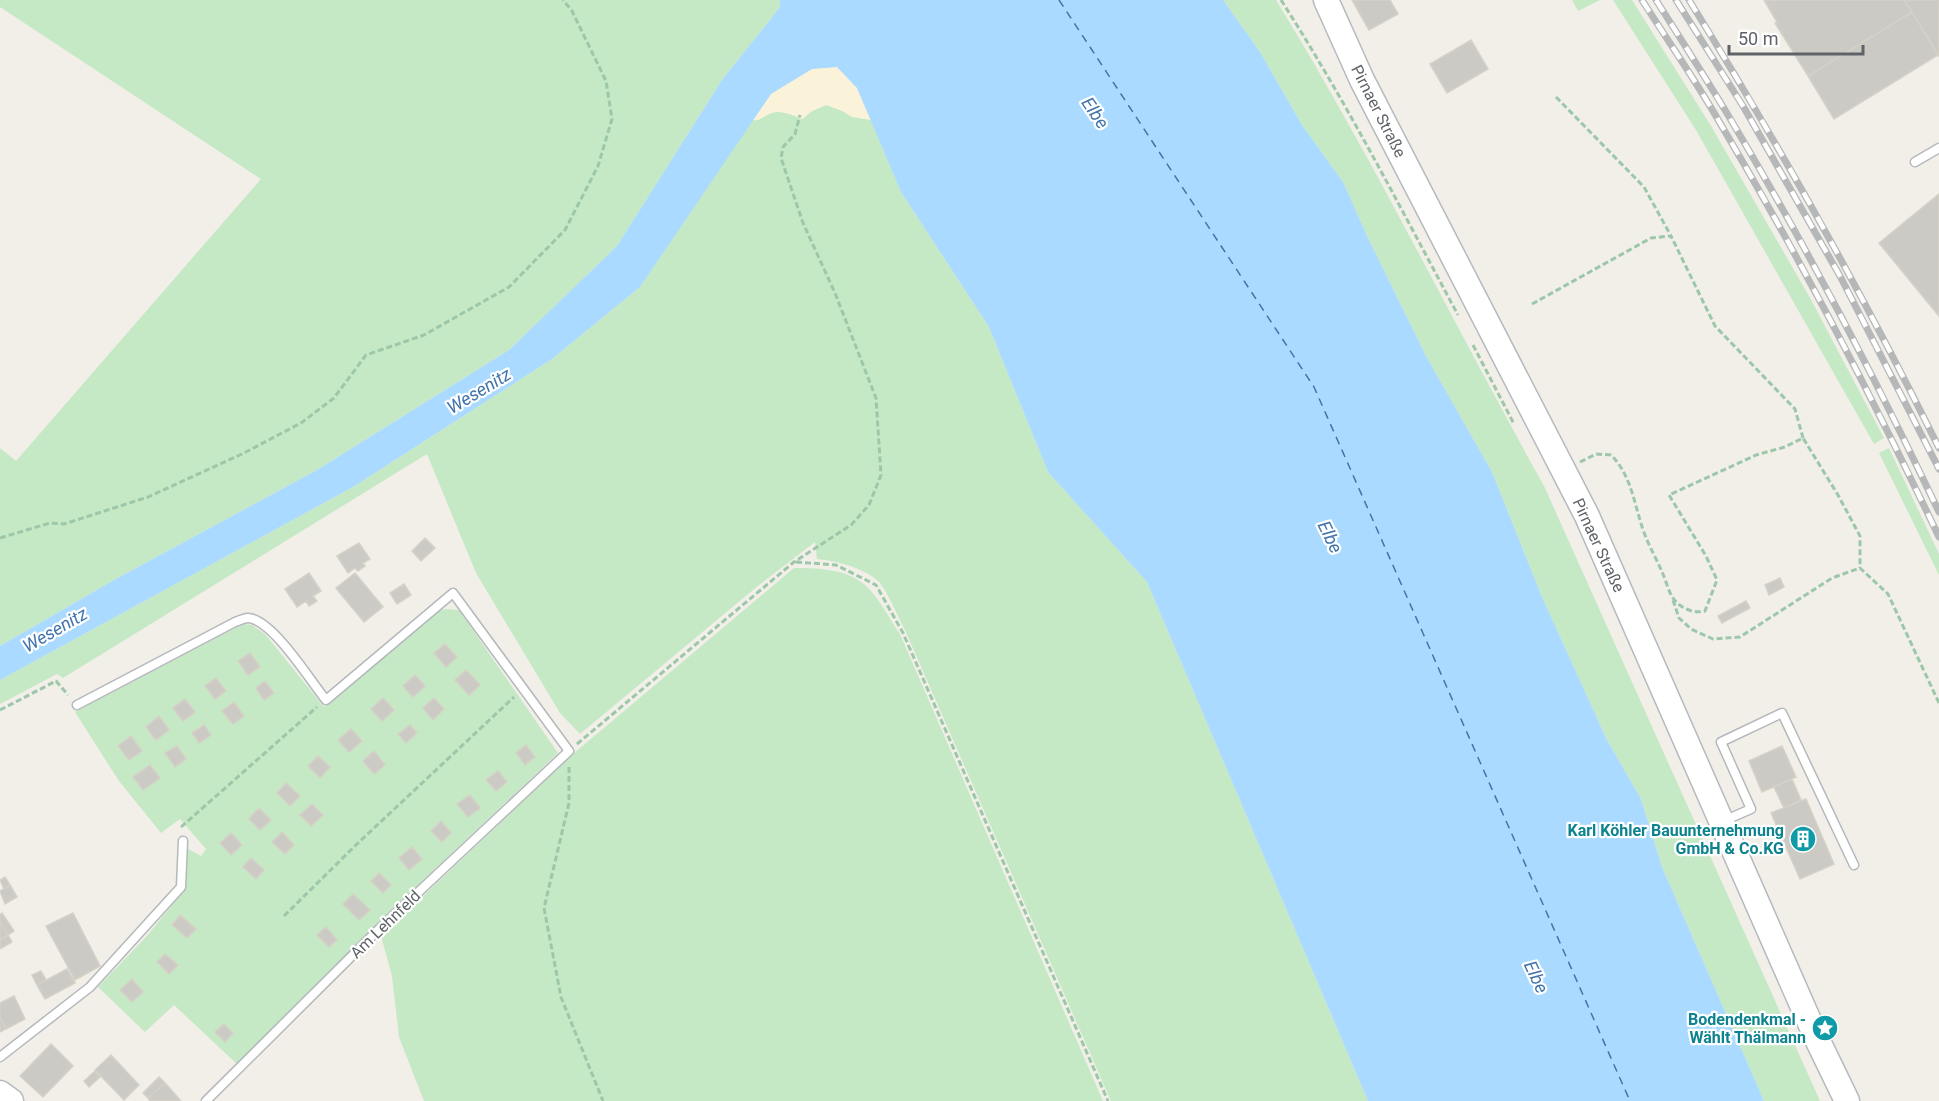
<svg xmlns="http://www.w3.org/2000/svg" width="1939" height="1101" font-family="Roboto,sans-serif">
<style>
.green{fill:#c5e8c5}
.sand{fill:#fbf3d9}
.water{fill:#aadaff}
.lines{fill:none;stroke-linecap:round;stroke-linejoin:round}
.ferry{stroke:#4174aa;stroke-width:1.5;stroke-dasharray:8 6;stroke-linecap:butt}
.building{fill:#cccac5;stroke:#d6d1c6;stroke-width:1.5}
.lane-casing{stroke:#b5b8bc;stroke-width:11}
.secondary-casing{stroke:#b6babf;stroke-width:27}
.path{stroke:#9cc7a9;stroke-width:3;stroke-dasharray:6 3;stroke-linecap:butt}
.lane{stroke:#fff;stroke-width:8}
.secondary{stroke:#fff;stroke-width:24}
.rail-casing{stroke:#b6b7b8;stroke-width:7}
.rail{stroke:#fff;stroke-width:4.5;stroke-dasharray:14;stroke-linecap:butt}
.labels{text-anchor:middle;stroke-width:4.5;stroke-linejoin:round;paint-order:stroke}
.street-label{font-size:16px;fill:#5f6368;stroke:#fff}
.culture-label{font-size:16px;font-weight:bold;fill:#0d838f;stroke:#fff;text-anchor:end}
.water-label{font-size:18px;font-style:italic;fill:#4174aa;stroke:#fff}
</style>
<rect width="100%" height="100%" fill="#f1efe8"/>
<path class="green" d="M0,0H780V7L722,80L617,246L509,350L317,470L114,580L0,646V448L16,461L261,179L0,7Z
M1223,0H1276C1373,158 1454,325 1544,486L1820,1101H1764L1662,867L1641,799L1607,740L1542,597L1492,472L1426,356L1368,238L1343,182L1302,125L1260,52Z
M1572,0H1600L1578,11Z
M1613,0H1632L1711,126L1809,296L1884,438L1874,444L1696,130Z
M826,105C844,111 852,117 871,120L901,192L989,327L1048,472L1147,582L1368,1101H1111L905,630C899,619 886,588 878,581C862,567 837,561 817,559L815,542L759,585L580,734L560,713L476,573L427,454L63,678L57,674L0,704V680L353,487L552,359L640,287L752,120C760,121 762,117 769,114C781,109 792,115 802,119L812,111Z
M1889,448L1939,554V575L1879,453Z
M794,568C820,568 852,569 870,590C882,603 890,620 900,634L1103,1101H424L399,1037L392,976L381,936L573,754Z
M445,609L459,610L558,753L378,923L238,1065L174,1005L145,1032L98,987L146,937L186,888L188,849L201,856L206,849L180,819L161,833L119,781L75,712L243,624L252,625L265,634L324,707L436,612Z"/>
<path class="sand" d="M837,67L857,88L871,120L852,117L841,110L826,105L812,111L802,119C792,115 781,109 769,114C762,117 760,121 752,120L771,94L791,80L812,69Z"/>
<path class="water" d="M780,0H1223L1260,52L1302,125L1343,182L1368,238L1426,356L1492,472L1542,597L1607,740L1641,799L1662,867L1764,1101H1368L1147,582L1048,472L989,327L901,192L857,88L837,67L812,69L771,94L640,287L552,359L353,487L0,680V646L114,580L317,470L509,350L617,246L722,80L780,7Z"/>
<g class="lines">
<path class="ferry" d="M1059,0L1314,387L1630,1101"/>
</g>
<path class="building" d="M1352,0H1390L1398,14L1369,30Z
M1764,0H1904L1912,12L1808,76L1775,23L1777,22Z
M1904,0H1939V56L1912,12Z
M1912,12L1938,55L1834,119L1808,76Z
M1471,40L1488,69L1447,93L1430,64Z
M1939,194V316L1879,243Z
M425,538L435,548L421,561L412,551Z
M359,543L370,559L363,563L365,566L358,571L355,568L348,573L337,556Z
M309,573L321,591L313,596L317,601L309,606L306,601L297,607L285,589Z
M355,573L383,607L364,622L336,588Z
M1780,578L1784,587L1769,595L1765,585Z
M404,584L411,595L397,604L390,593Z
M1746,601L1750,608L1722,623L1718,616Z
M445,644L457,657L446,667L434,653Z
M250,653L260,667L248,675L238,661Z
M466,670L480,685L469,695L455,680Z
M415,675L425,686L413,697L403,686Z
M216,678L226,691L215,699L205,686Z
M265,681L274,693L264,700L256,688Z
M383,698L394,710L382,721L371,709Z
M434,698L444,709L433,720L423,708Z
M185,699L195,712L183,721L173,708Z
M234,702L244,716L233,724L222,711Z
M159,716L169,730L156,740L146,727Z
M204,725L211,735L199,743L192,733Z
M410,725L417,733L406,743L398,734Z
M351,729L362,741L349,752L338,740Z
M131,736L142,751L129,760L118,746Z
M526,745L535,757L525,765L516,753Z
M177,746L186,759L175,767L165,753Z
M1782,746L1796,777L1762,792L1749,761Z
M374,751L385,765L374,774L363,761Z
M318,756L330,767L320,778L308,766Z
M150,765L160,778L143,790L133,777Z
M498,771L507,782L496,791L486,780Z
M1792,779L1801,800L1784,808L1774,787Z
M286,783L300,796L290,806L277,793Z
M470,795L480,808L468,817L457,804Z
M1806,799L1834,864L1800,879L1771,813Z
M312,804L323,815L311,826L300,815Z
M259,808L271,820L260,830L249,819Z
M441,821L451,833L442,842L431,831Z
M282,832L294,845L285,854L272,842Z
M231,833L242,845L231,855L220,843Z
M412,847L422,859L409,870L399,858Z
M251,858L264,870L256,879L243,867Z
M379,873L391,885L383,893L371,881Z
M5,877L10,885L4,889L0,880Z
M10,885L17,897L5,904L0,891Z
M353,894L370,910L359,920L343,904Z
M2,913L14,931L8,935L0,922V915Z
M73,913L100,966L75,980L46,926Z
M180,915L196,929L187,938L172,925Z
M0,922L8,935L0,940Z
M326,927L337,940L329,947L317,935Z
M8,935L12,942L0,949V940Z
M165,954L178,965L169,974L157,962Z
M67,969L75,983L45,999L37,985Z
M41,971L46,980L37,985L32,975Z
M132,979L143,992L132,1002L120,990Z
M14,996L25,1019L6,1029L0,1017V1003Z
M0,1017L6,1029L0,1032Z
M224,1024L233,1033L225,1042L215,1032Z
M51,1044L73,1066L43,1097L20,1076Z
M111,1055L139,1085L124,1100L95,1070Z
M95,1071L100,1077L89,1087L84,1081Z
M159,1077L165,1083L148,1098L143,1093Z
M165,1083L181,1101H150L148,1098Z"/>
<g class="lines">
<defs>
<path id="lane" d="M1915,162L1939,148
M77,705L235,622C241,620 247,616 253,619C277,627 309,679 326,700L453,593L569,751L379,929L206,1101
M1723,821L1751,809L1721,742L1782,713L1854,865
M0,1057L90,987L181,887L183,841"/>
<path id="secondary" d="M1326,0L1362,80L1587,516L1817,1039L1847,1101
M0,1093L11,1101"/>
</defs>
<use href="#lane" class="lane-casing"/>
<use href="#secondary" class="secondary-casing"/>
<path class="path" d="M1281,0C1346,101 1401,209 1458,315
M1556,97L1644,187L1671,236
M1532,304L1651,238L1671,236L1715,326L1795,409L1803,438
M1473,345L1514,424
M1580,462L1596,454L1611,455C1633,477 1634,507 1645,535C1650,548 1657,560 1662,572C1666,580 1668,591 1673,598C1680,608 1693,614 1705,611L1717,580L1706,556L1669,495L1756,455L1785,447L1803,438L1838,495L1860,536V568
M0,538L50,523L64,524L148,497L242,454L301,423L334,398L366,355L424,335L509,287L565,230L598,166L612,119L606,81L572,11L563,0
M796,562L836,565L876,585L903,633L1108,1101
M1673,600L1679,618L1691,629L1713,639L1740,637L1832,578L1860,568L1888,594L1939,703
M0,710L56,681L68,695
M577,744L794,562L851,525L869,505L881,475L876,398L835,293L803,223L781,158L783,147L795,134L800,115
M569,767V803L544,908L561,997L603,1101
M181,827L317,707
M284,916L357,844L514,697"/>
<use href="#lane" class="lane"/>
<use href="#secondary" class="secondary"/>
<defs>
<path id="rail" d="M1642,0C1668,41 1696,81 1720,123C1800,258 1872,396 1939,537
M1656,0C1680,38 1705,77 1728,115C1805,244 1875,377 1939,512
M1676,0L1743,106L1840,276L1939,469
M1689,0C1779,145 1863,294 1939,448"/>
</defs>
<use href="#rail" class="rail-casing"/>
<use href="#rail" class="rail"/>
</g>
<defs>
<symbol id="building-disc" viewBox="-11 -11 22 22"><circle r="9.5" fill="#0f9aa8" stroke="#fff"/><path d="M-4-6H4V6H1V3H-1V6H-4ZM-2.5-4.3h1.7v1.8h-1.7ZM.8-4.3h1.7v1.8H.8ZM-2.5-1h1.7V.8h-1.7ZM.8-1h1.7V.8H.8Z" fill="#fff"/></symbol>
<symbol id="sight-disc" viewBox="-11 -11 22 22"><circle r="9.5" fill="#0f9aa8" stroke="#fff"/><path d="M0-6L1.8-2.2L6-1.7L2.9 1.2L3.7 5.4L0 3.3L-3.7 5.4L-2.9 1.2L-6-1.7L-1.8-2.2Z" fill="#fff"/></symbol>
</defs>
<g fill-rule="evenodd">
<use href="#building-disc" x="1788" y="824" width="30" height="30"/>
<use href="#sight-disc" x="1810" y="1013" width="30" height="30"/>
</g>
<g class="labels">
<g class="street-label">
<text transform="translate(1379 111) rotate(63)" y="6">Pirnaer Straße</text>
<text transform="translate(1599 545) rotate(65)" y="6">Pirnaer Straße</text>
<text transform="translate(385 924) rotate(-44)" y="6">Am Lehnfeld</text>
</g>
<g class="culture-label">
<text x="1784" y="836">Karl Köhler Bauunternehmung<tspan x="1784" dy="18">GmbH &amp; Co.KG</tspan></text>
<text x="1806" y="1025">Bodendenkmal -<tspan x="1806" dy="18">Wählt Thälmann</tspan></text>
</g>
<g class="water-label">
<text transform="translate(1095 113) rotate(56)" y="6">Elbe</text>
<text transform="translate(479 391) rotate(-31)" y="6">Wesenitz</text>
<text transform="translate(1330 537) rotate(64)" y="6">Elbe</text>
<text transform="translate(55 630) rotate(-30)" y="6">Wesenitz</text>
<text transform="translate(1536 977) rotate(65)" y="6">Elbe</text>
</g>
</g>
<path d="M1729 45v9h134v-9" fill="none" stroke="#5f6368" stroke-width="3"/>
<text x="1738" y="45" font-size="18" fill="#5f6368" stroke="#ffffff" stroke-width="4.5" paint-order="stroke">50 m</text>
</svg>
